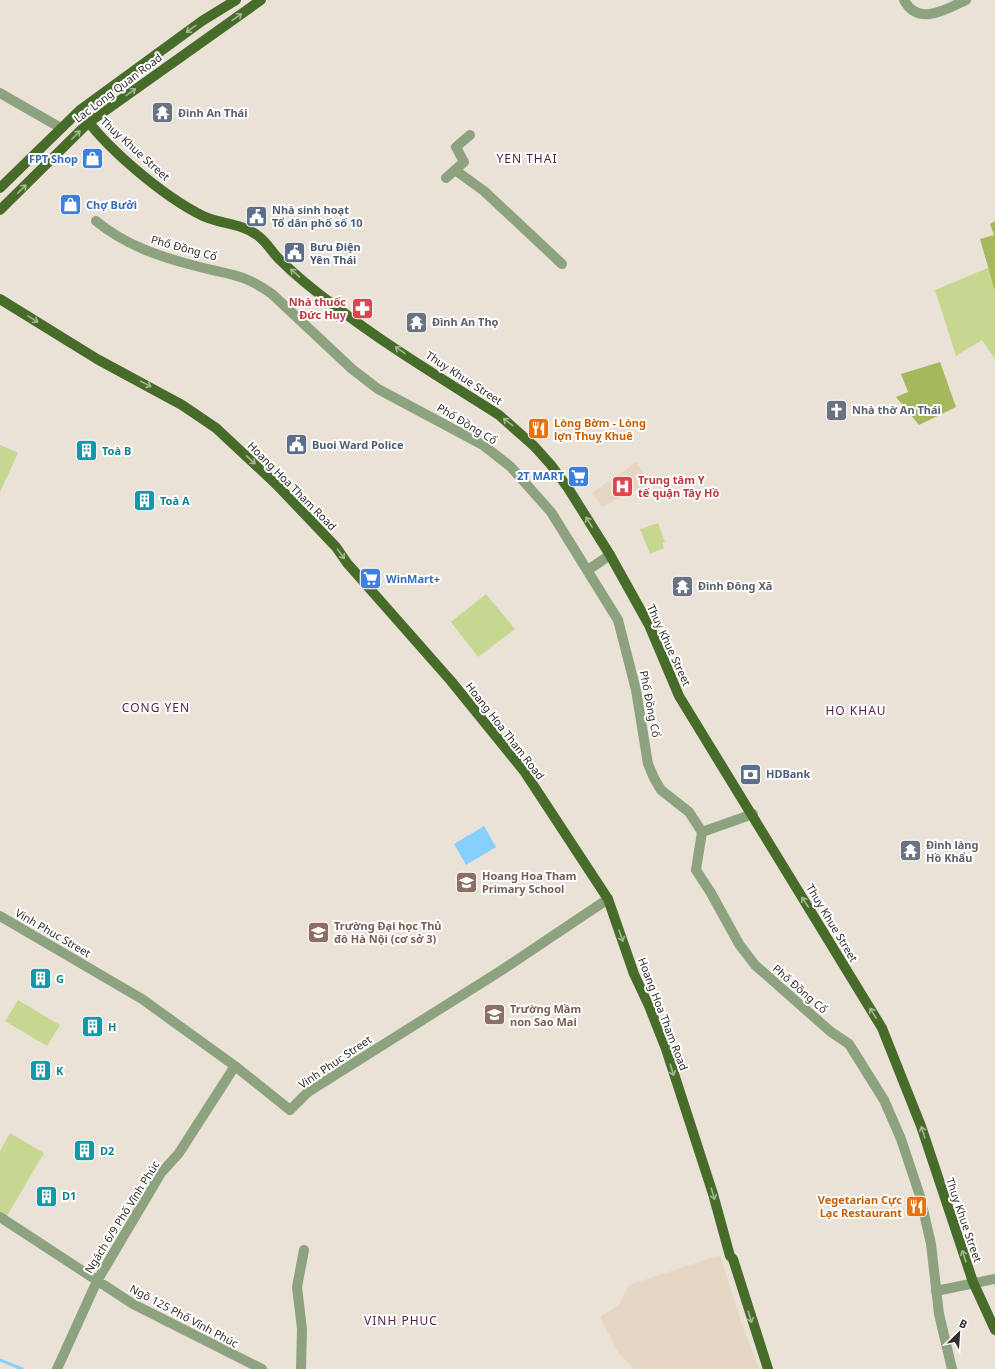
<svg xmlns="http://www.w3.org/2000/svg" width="995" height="1369" font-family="'Noto Sans',sans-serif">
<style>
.commercial{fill:#e5d7c4}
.medical{fill:#e8d6c5}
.green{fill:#c6d88f}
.forest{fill:#a4b95b}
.water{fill:#86d0fd}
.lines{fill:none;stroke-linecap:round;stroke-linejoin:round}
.stream{stroke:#86d0fd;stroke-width:3}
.minor{stroke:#8da380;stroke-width:10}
.major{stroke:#476c2a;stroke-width:10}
.oneway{stroke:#a3b694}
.labels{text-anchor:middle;stroke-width:4;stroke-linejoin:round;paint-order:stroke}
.street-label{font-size:11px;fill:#322f2b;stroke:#fff}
.worship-label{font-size:11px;font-weight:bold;fill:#5b616d;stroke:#fff;text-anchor:start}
.shop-label{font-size:11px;font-weight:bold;fill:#366cbe;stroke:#fff;text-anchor:end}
.service-label{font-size:11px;font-weight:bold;fill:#4e5e75;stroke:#fff;text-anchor:start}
.health-label{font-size:11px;font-weight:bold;fill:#be3a42;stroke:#fff;text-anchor:end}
.food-label{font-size:11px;font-weight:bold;fill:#c56008;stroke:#fff;text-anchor:start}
.culture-label{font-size:11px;font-weight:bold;fill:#0d838f;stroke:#fff;text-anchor:start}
.education-label{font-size:11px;font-weight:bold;fill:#785e54;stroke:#fff;text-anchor:start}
.neighbourhood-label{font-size:12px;letter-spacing:1px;fill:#571b41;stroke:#fff}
</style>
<rect width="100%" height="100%" fill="#ebe2d7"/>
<path class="commercial" d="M720,1255L742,1325L759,1369H634L619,1354L600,1317L621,1303V1300L629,1285Z"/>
<path class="medical" d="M636,462L650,482L602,507L592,493Z"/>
<path class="green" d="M990,267L995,291V359L982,340L956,356L935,290Z
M0,445L18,453L0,492Z
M658,523L665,542L662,543L664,548L650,554L640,529Z
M486,594L515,629L478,657L451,622Z
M18,1000L60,1025L47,1046L5,1021Z
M10,1133L44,1153L7,1216L0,1212V1151Z"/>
<path class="forest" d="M995,221V291L980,239L994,235L990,224Z
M940,362L956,407L919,425L896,397L908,392L901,374Z"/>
<path class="water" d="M484,826L496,847L466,865L454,844Z"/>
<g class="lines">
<path class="stream" d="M0,1360L22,1369"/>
<path class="minor" d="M904,0C918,27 947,9 966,0
M0,93L61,128
M455,170L484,191L562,264
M446,178L464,162L456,147L470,135
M96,221C125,245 160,257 196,266C229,275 243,273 272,294L352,369L378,389L483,445L511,467L551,512L618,620L636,690L648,764L654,778L661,790L689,812L702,832L696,870L711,893L739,944L755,965L831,1032L849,1044L884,1100L901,1139L920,1196L931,1244L939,1314L952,1369
M588,570L610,555
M702,832L753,814
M0,916L142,999L235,1066L290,1110L308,1092L502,970L608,899
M0,1217L133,1304L262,1369
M936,1291L995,1279
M57,1369L97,1281L161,1173L179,1153L235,1066
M301,1369L302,1329L297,1287L304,1250"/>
<path class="major" d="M80,110C103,146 164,197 203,216C220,224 241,223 257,235C267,242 271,251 279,259C296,276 316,292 335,306C387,346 444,380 499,415L534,446L551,465L568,488L610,555L649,625L679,696L882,1028L921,1126L973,1282L995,1330
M0,188L80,110L202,21L236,0
M0,210L88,123L261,0
M0,299L97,359L182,405L216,428L276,484L336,547L347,563L451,681L524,771L608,899L634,974L649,1006L666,1049L713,1194L730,1256L733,1259L768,1369"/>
</g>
<defs><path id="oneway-shaft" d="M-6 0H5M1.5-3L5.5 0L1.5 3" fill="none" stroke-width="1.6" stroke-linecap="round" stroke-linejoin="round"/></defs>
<g class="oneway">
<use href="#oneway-shaft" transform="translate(237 17) rotate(-34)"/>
<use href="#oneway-shaft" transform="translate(191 29) rotate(144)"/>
<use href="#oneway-shaft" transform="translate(131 92) rotate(-36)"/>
<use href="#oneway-shaft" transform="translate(76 135) rotate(-45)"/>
<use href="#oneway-shaft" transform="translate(22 189) rotate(-45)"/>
<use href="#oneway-shaft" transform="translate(295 273) rotate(-139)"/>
<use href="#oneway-shaft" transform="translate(33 319) rotate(32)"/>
<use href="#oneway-shaft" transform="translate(400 350) rotate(-146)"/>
<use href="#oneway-shaft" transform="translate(146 384) rotate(28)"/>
<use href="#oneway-shaft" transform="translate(508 422) rotate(-142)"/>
<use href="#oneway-shaft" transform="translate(251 460) rotate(43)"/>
<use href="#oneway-shaft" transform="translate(589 522) rotate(-122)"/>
<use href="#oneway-shaft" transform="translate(341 554) rotate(54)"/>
<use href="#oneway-shaft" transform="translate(805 902) rotate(-123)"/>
<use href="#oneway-shaft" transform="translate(621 936) rotate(71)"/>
<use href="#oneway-shaft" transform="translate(873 1013) rotate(-122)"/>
<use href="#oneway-shaft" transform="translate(672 1070) rotate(73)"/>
<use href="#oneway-shaft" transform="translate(923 1132) rotate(-108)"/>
<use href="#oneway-shaft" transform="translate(713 1194) rotate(73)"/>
<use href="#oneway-shaft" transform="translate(964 1256) rotate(-108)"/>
<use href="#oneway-shaft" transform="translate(750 1317) rotate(73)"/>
</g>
<defs>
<symbol id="temple-square" viewBox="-11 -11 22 22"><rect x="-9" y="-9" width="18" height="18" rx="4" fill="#6b7280" stroke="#fff"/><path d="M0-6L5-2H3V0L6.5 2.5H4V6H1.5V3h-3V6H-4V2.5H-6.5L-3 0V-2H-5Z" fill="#fff"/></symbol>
<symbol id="shop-square" viewBox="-11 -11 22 22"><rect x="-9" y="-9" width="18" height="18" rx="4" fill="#3f7fe0" stroke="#fff"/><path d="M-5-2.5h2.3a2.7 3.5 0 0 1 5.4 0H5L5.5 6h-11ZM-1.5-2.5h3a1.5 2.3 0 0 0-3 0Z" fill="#fff"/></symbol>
<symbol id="civic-square" viewBox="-11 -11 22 22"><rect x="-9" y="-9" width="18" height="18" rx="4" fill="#5c6f8a" stroke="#fff"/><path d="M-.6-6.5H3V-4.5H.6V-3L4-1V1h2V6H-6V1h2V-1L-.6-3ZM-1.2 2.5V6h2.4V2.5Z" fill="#fff"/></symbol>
<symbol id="pharmacy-square" viewBox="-11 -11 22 22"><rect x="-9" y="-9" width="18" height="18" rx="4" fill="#e0444e" stroke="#fff"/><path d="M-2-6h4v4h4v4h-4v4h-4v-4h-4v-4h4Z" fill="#fff"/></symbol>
<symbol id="church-square" viewBox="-11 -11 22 22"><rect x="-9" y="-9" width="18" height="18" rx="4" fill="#6b7280" stroke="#fff"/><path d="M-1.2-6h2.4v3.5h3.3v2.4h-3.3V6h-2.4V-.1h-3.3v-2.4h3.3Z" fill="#fff"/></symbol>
<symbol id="restaurant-square" viewBox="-11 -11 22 22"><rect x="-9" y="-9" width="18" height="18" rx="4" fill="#e8710a" stroke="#fff"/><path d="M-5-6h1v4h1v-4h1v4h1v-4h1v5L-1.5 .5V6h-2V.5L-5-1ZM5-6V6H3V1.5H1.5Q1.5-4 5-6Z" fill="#fff"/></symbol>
<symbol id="building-square" viewBox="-11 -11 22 22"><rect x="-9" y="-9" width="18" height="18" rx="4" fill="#0f9aa8" stroke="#fff"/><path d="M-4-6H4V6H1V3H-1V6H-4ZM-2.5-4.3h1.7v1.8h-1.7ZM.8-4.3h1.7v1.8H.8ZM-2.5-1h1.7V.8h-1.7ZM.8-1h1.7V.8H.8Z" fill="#fff"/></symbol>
<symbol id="supermarket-square" viewBox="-11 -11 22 22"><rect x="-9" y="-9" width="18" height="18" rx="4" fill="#3f7fe0" stroke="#fff"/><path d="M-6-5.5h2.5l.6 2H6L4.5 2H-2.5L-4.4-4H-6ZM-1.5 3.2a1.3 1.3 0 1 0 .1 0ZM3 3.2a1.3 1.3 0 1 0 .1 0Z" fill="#fff"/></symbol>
<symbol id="hospital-square" viewBox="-11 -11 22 22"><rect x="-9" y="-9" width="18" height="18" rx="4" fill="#e0444e" stroke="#fff"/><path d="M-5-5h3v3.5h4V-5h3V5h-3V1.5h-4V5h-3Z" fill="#fff"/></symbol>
<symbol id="bank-square" viewBox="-11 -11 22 22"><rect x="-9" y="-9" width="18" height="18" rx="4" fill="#5c6f8a" stroke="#fff"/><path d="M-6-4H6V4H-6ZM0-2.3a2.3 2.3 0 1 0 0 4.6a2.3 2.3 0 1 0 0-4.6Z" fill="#fff"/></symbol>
<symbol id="school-square" viewBox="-11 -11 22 22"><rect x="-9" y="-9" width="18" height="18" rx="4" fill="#8d6e63" stroke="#fff"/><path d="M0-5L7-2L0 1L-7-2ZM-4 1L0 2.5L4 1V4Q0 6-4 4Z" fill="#fff"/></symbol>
<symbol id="university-square" viewBox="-11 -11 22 22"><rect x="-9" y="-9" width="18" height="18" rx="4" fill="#8d6e63" stroke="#fff"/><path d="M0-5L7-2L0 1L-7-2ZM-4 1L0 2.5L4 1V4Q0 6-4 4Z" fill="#fff"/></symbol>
</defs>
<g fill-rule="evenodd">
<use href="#temple-square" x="150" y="100" width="25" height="25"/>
<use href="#shop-square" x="80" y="146" width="25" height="25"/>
<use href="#shop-square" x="58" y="192" width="25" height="25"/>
<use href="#civic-square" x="244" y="204" width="25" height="25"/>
<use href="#civic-square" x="282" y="240" width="25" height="25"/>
<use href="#pharmacy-square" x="350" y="296" width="25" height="25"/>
<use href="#temple-square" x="404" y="310" width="25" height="25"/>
<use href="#church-square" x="824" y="398" width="25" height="25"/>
<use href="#restaurant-square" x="526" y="416" width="25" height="25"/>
<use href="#civic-square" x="284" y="432" width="25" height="25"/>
<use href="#building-square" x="74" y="438" width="25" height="25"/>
<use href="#supermarket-square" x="566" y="464" width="25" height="25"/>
<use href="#hospital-square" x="610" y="474" width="25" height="25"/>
<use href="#building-square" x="132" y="488" width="25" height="25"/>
<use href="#supermarket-square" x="358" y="566" width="25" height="25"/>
<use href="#temple-square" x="670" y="574" width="25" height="25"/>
<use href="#bank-square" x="738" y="762" width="25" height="25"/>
<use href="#temple-square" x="898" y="838" width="25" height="25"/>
<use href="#school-square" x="454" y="870" width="25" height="25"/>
<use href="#university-square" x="306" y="920" width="25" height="25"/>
<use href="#building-square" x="28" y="966" width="25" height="25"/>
<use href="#school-square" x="482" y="1002" width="25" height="25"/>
<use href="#building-square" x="80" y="1014" width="25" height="25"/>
<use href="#building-square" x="28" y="1058" width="25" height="25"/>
<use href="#building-square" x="72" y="1138" width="25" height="25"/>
<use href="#building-square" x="34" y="1184" width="25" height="25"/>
<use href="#restaurant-square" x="904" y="1194" width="25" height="25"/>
</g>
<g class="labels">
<g class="street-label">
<text transform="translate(118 88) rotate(-37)" y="4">Lac Long Quan Road</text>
<text transform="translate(135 149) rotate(42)" y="4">Thuy Khue Street</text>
<text transform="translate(184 248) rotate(15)" y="4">Phố Đồng Cổ</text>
<text transform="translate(464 378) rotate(33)" y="4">Thuy Khue Street</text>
<text transform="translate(467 424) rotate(31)" y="4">Phố Đồng Cổ</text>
<text transform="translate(292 486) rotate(45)" y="4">Hoang Hoa Tham Road</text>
<text transform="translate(669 645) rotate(65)" y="4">Thuy Khue Street</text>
<text transform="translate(650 704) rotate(79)" y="4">Phố Đồng Cổ</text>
<text transform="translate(505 731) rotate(52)" y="4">Hoang Hoa Tham Road</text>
<text transform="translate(832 923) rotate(59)" y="4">Thuy Khue Street</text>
<text transform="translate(53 933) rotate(30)" y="4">Vinh Phuc Street</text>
<text transform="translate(800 989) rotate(41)" y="4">Phố Đồng Cổ</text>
<text transform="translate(663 1014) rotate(69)" y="4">Hoang Hoa Tham Road</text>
<text transform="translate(335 1062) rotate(-34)" y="4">Vinh Phuc Street</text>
<text transform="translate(122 1217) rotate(-58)" y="4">Ngách 6/9 Phố Vĩnh Phúc</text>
<text transform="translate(964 1220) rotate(71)" y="4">Thuy Khue Street</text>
<text transform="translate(184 1316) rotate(28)" y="4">Ngõ 125 Phố Vĩnh Phúc</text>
</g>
<g class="worship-label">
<text x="178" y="117">Đình An Thái</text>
<text x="432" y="326">Đình An Thọ</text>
<text x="852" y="414">Nhà thờ An Thái</text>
<text x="698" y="590">Đình Đông Xã</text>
<text x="926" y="849">Đình làng<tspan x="926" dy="13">Hồ Khẩu</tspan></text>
</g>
<g class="shop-label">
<text x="78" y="163">FPT Shop</text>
<text x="86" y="209" text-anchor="start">Chợ Bưởi</text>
<text x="564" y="480">2T MART</text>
<text x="386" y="583" text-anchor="start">WinMart+</text>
</g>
<g class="service-label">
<text x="272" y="214">Nhà sinh hoạt<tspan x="272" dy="13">Tổ dân phố số 10</tspan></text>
<text x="310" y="251">Bưu Điện<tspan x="310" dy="13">Yên Thái</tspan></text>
<text x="312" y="449">Buoi Ward Police</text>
<text x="766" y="778">HDBank</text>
</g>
<g class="health-label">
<text x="346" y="306">Nhà thuốc<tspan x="346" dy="13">Đức Huy</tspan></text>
<text x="638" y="484" text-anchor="start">Trung tâm Y<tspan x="638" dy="13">tế quận Tây Hồ</tspan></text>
</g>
<g class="food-label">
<text x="554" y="427">Lòng Bờm - Lòng<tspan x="554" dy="13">lợn Thuỵ Khuê</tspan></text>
<text x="902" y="1204" text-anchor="end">Vegetarian Cực<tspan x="902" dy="13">Lạc Restaurant</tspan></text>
</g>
<g class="culture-label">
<text x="102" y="455">Toà B</text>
<text x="160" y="505">Toà A</text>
<text x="56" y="983">G</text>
<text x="108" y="1031">H</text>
<text x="56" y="1075">K</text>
<text x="100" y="1155">D2</text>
<text x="62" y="1200">D1</text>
</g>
<g class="education-label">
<text x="482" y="880">Hoang Hoa Tham<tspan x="482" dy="13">Primary School</tspan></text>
<text x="334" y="930">Trường Đại học Thủ<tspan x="334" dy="13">đô Hà Nội (cơ sở 3)</tspan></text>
<text x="510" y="1013">Trường Mầm<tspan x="510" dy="13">non Sao Mai</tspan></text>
</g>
<g class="neighbourhood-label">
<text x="527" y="163">YEN THAI</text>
<text x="156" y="712">CONG YEN</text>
<text x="856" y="715">HO KHAU</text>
<text x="401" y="1325">VINH PHUC</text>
</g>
</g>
<g transform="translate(959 1333) rotate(25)" stroke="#ffffff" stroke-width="3" paint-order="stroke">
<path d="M0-3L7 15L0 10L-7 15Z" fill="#322f2b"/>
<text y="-6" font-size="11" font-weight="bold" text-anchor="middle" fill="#322f2b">B</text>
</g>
</svg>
